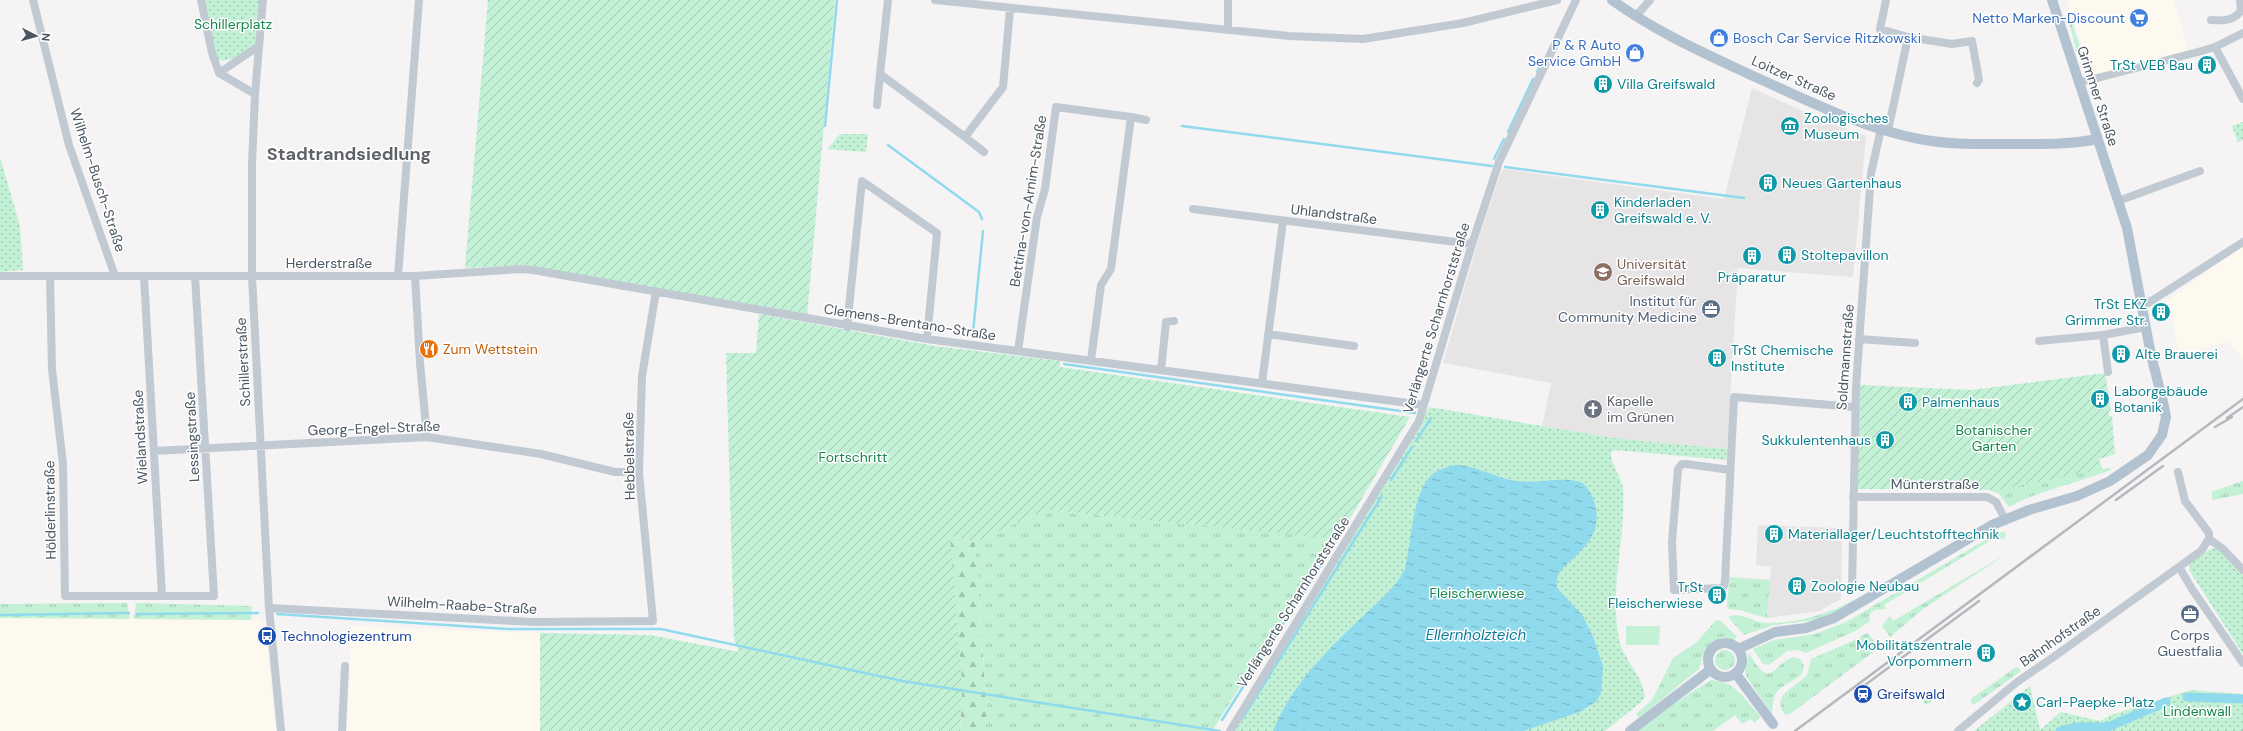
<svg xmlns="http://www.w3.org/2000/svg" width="2243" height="731" font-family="'DM Sans',sans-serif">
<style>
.commercial{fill:#fdf9ef}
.education{fill:#e6e4e5}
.grass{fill:url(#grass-tufts)}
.forest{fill:url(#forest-firs)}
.park{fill:url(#park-dots)}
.garden{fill:url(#garden-furrows)}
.pitch{fill:#c3f1d5}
.water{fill:url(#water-ripples)}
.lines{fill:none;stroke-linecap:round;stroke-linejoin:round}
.stream{stroke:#90daee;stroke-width:2.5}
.canal{stroke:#90daee;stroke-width:9}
.minor{stroke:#c1cad2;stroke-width:8}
.major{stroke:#b3c2d1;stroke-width:10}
.rail{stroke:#b5b8bd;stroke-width:2.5}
.labels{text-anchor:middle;stroke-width:3;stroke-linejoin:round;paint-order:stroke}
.shop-label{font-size:14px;fill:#366cbe;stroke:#fff;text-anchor:end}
.park-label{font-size:14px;fill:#17864f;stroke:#fff}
.culture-label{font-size:14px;fill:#0d838f;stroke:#fff;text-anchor:start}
.street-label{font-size:14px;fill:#4a5661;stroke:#fff}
.education-label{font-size:14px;fill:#785e54;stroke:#fff;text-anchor:start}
.service-label{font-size:14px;fill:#4e5e75;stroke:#fff;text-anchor:end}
.food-label{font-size:14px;fill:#c56008;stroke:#fff;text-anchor:start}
.worship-label{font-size:14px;fill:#5b616d;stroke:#fff;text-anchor:start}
.transit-label{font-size:14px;fill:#164399;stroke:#fff;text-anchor:start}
.water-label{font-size:15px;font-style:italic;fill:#0c7c9b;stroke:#fff}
.district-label{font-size:18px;font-weight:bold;fill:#5f6368;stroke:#fff}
</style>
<defs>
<pattern id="grass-tufts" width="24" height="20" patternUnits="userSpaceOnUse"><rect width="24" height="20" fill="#c3f1d5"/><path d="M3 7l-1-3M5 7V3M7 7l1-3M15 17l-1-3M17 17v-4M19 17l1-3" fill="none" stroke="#a0c6b0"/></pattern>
<pattern id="forest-firs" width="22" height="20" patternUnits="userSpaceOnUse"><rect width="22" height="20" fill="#c3f1d5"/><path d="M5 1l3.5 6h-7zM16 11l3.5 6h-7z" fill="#a0c6b0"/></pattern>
<pattern id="park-dots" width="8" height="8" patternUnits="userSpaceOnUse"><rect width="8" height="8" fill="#c3f1d5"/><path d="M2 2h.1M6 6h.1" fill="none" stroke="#a0c6b0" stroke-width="1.8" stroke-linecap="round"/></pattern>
<pattern id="garden-furrows" width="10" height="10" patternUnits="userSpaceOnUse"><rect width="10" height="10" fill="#c3f1d5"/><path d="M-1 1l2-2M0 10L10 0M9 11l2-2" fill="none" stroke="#a0c6b0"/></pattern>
<pattern id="water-ripples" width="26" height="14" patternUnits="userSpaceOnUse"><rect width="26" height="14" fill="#90daee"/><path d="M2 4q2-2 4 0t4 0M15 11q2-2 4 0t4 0" fill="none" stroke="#78b4c4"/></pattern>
</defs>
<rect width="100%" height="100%" fill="#f5f3f3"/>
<path class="commercial" d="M2067,0H2174L2188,52L2092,77Z
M2243,246V360L2229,341L2180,357L2172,316L2157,319L2155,309Z
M0,618L261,620L265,628L276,731H0Z
M351,626L540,633V731H347Z"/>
<path class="education" d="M1752,88L1822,120L1866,136L1853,277L1738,268L1727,449L1614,438L1542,426L1551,383L1443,363L1477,244L1502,169L1724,199Z
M1758,525L1842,528L1841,599L1819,611L1767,618L1771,567L1756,565Z"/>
<path class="grass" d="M2068,17L2071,20L2083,55L2080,56L2078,51H2075L2076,48L2069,23L2066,24L2064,18Z
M2111,468V470C2077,483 2040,490 2009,507L1999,494L1989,490H1999L2090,470Z
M2243,481V494L2213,500L2211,492Z
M1044,510L1333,538L1212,731H985L987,713L975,542Z
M1999,532H2005L2006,537L2001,540L1998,536L1884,605L1886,609L1874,610L1870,614L1869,622L1855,631L1806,653L1799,650L1787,651L1769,665L1763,664L1753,649L1774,640L1815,634L1846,622Z
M2008,553L1923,609L1890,637L1882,626L1890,616L1893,621Z
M1729,577L1770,580L1767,618L1739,610L1727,609Z
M1865,594L1825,619L1774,625L1744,635L1728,617C1741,611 1754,623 1767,623C1804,623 1833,612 1865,594Z
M127,603L130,619L0,618V604Z
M136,603L252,606L251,620L134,619Z
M1716,620L1721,621L1737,637L1734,640L1723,637L1711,642L1703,655L1699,669L1639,718L1636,714L1652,700L1673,658L1697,642Z
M1867,633L1880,647L1790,714L1785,715C1770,694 1797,687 1807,675L1811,659L1857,639Z
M1715 660a10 10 0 1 1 20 0a10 10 0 1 1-20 0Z
M1749,653C1772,693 1772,663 1794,657L1800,659L1804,665L1802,674C1783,690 1773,683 1772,714L1746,676L1745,671Z
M2016,667L2020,668V672L1975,704L1971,703V699Z
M1711,680C1736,681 1745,700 1761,717L1754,723L1751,719L1742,724L1735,715L1713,731H1638L1667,708Z"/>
<path class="forest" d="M949,536L975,542L987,713L985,731H960L962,683Z"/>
<path class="park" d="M205,0H260L256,44C245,51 227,68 216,57Z
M2243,122V140L2238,142L2232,126Z
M840,134H868L866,152L827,149Z
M0,157L20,226L23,270L0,272Z
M1429,407L1614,438L1727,449L1726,460L1615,450L1611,452C1609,461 1622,477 1623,489C1626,540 1609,588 1619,639C1623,660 1643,675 1645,697L1641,702L1605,731H1234L1410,441Z
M2216,548L2222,551L2243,575V654L2189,570L2190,563L2210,549Z
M2030,686L2040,730L2061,712L2100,721L2111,715L2191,690L2243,694V731H1974Z
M1921 698a6 6 0 1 1 12 0a6 6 0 1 1-12 0Z"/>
<path class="garden" d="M488,0H835L807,316L522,265L465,268Z
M759,314L935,346L1060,361V367L1410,417L1338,539L1045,510L975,542L950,536L962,683L960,731H540V633L650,635L739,652L734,639L726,353H756Z
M2105,373L2111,410L2109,411V416H2112L2115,454L2099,459L2102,469L1999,490L1857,489L1860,385L1971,390Z"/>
<path class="pitch" d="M1626,626H1660L1659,645H1626Z"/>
<path class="water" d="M1455,465C1476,465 1495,478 1516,481C1537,484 1561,476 1580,482C1587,485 1590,492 1593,498C1613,552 1546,561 1558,589L1583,616L1594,639L1603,666L1601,693L1596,702L1579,712L1524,731H1273C1291,686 1326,651 1361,618C1377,603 1395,589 1405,569C1411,543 1412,500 1428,479C1434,471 1445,467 1455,465Z"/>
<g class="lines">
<path class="stream" d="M1537,72L1541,64
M825,126L837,0
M1182,126L1492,166
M1508,132L1533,79
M888,145L979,212L982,219
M1494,159L1504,139
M1505,167L1744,198
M973,332L983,231
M1064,364L1415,413
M1416,441L1431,418
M1391,480L1412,447
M1299,601L1332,547
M137,614L258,613
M277,614L508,629H661L902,681L1220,731
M0,615L129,613
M1242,719L1382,496
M1222,720L1288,616"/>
<path class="canal" d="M2187,697L2243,699
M2060,731L2076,727H2108L2166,702"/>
<path class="minor" d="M33,0L69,145L115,276
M201,0L212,53L219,73L255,94
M263,0L255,94L252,165V276L269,608L281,731
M888,0L880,74L965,137L1003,87L1010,9
M935,0L1289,36L1363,39L1463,23L1557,0
M1228,0V30
M1886,0L1880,29L1908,37L1888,131
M1636,16L1650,0
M2211,20C2223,21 2233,21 2241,11L2240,0
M1908,37L1952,44L1972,41L1979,80L1977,83
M2215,47L2243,99
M219,73L259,46
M2078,83L2198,52L2215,47L2243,33
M877,105L880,74
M1131,117L1146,120
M965,137L984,152
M2118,201L2200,171
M1193,209L1472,244
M0,276H415L521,269L533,270L927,339L1423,405
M50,276L52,369L63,464L65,596H214L195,276
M398,276L419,0
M415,276L420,363L427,437
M144,277L162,595
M2142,307L2243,242
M847,327L862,181L937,233L927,339
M1268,334L1354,346
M1859,339L1915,343
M2039,341L2103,335
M1018,351L1037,217L1045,189L1056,107L1131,117L1111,269L1101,285L1091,360
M1161,370L1166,322L1174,321
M2108,372L2103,335L2146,327
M1262,383L1283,221
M154,451L427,437L541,454L615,472H639
M1730,470L1686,464H1682L1678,469L1672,542L1674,590L1721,588L1724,586L1725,581L1734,397L1855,407
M1853,497H1987L1996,502L2005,519
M2209,539L2223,549L2243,570
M2179,567L2192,589L2243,663
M1852,588L1856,387L1871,173L1881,129
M269,608L534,622L653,621L639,472L642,376L656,291
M342,731L345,666
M1230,731L1419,421L1472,244L1499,162L1576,0
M1958,731L2017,682L2055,656L2201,551L2209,539V533L2185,501L2178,472"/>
<path class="major" d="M1612,0C1656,32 1704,53 1753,76C1807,100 1861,128 1919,139C1949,145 1980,144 2010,144C2039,144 2068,145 2097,139
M1708 660a17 17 0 1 1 34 0a17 17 0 1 1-34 0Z
M1738,649L1775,632L1806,628L1834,618L1992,525L2029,510L2077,496L2110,481L2148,455L2162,435L2166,417L2164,406L2151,355L2127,228L2052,0
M1736,674L1773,724
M1630,731L1710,670"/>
<path class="rail" d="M2227,418L2243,407
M2215,427L2232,417
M2116,500L2163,466
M1865,685L1979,601
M1795,731L2243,399"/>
</g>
<defs>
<symbol id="supermarket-disc" viewBox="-11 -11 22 22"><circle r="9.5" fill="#3f7fe0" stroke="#fff"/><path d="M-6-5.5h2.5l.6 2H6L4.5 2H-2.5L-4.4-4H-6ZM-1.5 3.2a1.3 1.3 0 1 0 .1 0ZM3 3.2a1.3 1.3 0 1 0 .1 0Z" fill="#fff"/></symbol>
<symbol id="shop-disc" viewBox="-11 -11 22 22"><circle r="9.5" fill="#3f7fe0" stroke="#fff"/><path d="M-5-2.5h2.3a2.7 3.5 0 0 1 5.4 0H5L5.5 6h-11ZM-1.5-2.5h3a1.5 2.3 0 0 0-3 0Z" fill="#fff"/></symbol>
<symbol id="building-disc" viewBox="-11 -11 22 22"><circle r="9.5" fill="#0f9aa8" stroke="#fff"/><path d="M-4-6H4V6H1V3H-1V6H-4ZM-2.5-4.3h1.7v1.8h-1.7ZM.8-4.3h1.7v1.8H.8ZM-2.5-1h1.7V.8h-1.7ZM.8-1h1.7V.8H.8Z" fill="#fff"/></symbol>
<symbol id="museum-disc" viewBox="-11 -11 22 22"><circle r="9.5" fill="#0f9aa8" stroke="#fff"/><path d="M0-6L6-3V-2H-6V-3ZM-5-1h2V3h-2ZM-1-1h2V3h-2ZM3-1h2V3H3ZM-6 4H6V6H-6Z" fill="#fff"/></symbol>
<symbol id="university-disc" viewBox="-11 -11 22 22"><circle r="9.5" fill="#8d6e63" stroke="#fff"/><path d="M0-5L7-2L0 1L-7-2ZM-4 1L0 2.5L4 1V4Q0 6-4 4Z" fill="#fff"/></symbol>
<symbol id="office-disc" viewBox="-11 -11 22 22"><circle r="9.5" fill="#5c6f8a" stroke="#fff"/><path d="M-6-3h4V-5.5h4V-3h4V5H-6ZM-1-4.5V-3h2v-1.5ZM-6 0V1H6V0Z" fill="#fff"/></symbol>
<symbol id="restaurant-disc" viewBox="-11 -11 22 22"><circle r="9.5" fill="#e8710a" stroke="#fff"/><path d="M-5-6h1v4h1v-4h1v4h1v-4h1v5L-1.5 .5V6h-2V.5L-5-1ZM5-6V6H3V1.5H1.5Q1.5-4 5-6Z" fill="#fff"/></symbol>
<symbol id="church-disc" viewBox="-11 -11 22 22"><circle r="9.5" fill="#6b7280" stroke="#fff"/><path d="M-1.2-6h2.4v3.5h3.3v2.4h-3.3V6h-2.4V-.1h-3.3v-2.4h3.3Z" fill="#fff"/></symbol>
<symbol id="bus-disc" viewBox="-11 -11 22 22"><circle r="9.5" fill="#1a4fb4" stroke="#fff"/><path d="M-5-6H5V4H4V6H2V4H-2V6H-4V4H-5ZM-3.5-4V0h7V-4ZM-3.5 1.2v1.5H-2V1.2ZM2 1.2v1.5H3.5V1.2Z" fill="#fff"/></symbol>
<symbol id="station-disc" viewBox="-11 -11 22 22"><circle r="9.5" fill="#1a4fb4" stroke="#fff"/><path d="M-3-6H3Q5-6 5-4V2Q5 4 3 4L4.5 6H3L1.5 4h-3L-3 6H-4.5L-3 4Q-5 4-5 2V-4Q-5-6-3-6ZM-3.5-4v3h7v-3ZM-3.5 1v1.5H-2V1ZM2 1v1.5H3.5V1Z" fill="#fff"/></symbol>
<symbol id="sight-disc" viewBox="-11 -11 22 22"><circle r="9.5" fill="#0f9aa8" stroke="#fff"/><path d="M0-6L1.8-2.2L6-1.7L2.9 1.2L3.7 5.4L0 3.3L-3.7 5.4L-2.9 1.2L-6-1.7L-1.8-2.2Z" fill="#fff"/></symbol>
</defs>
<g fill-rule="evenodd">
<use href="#supermarket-disc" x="2128" y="7" width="22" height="22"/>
<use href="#shop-disc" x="1708" y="27" width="22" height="22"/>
<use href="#shop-disc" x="1624" y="42" width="22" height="22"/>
<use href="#building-disc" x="2196" y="54" width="22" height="22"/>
<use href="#building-disc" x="1592" y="73" width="22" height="22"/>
<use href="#museum-disc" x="1779" y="115" width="22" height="22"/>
<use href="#building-disc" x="1757" y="172" width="22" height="22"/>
<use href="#building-disc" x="1589" y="199" width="22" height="22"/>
<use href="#building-disc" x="1776" y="244" width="22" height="22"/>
<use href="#building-disc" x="1741" y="245" width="22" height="22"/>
<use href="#university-disc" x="1592" y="261" width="22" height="22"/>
<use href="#office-disc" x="1700" y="298" width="22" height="22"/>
<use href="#building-disc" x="2150" y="301" width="22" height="22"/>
<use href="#restaurant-disc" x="418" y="338" width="22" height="22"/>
<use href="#building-disc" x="2110" y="343" width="22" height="22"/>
<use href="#building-disc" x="1706" y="347" width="22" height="22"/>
<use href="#building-disc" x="2089" y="388" width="22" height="22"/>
<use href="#building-disc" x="1897" y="391" width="22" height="22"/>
<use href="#church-disc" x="1582" y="398" width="22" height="22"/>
<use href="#building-disc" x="1874" y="429" width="22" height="22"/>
<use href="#building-disc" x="1763" y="523" width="22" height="22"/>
<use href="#building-disc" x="1786" y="575" width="22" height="22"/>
<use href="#building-disc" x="1706" y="584" width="22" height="22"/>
<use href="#office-disc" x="2179" y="603" width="22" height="22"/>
<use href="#bus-disc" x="256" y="625" width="22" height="22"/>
<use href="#building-disc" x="1975" y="642" width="22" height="22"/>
<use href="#station-disc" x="1852" y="683" width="22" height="22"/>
<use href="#sight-disc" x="2011" y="691" width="22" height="22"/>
</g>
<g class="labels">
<g class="shop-label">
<text x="2125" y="23">Netto Marken-Discount</text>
<text x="1733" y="43" text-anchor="start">Bosch Car Service Ritzkowski</text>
<text x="1621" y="50">P &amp; R Auto<tspan x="1621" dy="16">Service GmbH</tspan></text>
</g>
<g class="park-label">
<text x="233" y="29">Schillerplatz</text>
<text x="1994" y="435">Botanischer<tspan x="1994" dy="16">Garten</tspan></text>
<text x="853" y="462">Fortschritt</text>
<text x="1477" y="598">Fleischerwiese</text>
<text x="2197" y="716">Lindenwall</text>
</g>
<g class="culture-label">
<text x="2193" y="70" text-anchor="end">TrSt VEB Bau</text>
<text x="1617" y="89">Villa Greifswald</text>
<text x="1804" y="123">Zoologisches<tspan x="1804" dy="16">Museum</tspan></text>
<text x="1782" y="188">Neues Gartenhaus</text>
<text x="1614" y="207">Kinderladen<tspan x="1614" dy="16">Greifswald e. V.</tspan></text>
<text x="1801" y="260">Stoltepavillon</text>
<text x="1752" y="282" text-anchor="middle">Präparatur</text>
<text x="2147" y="309" text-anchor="end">TrSt EKZ<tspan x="2147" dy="16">Grimmer Str.</tspan></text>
<text x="1731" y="355">TrSt Chemische<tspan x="1731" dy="16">Institute</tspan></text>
<text x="2135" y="359">Alte Brauerei</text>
<text x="2114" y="396">Laborgebäude<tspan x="2114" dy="16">Botanik</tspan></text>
<text x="1922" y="407">Palmenhaus</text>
<text x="1871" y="445" text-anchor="end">Sukkulentenhaus</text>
<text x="1788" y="539">Materiallager/Leuchtstofftechnik</text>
<text x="1811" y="591">Zoologie Neubau</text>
<text x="1703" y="592" text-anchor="end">TrSt<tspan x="1703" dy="16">Fleischerwiese</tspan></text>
<text x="1972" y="650" text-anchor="end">Mobilitätszentrale<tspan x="1972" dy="16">Vorpommern</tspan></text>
<text x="2036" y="707">Carl-Paepke-Platz</text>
</g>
<g class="street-label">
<text transform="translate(1794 78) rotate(24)" y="5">Loitzer Straße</text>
<text transform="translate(2098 96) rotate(72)" y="5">Grimmer Straße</text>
<text transform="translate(98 180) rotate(72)" y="5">Wilhelm-Busch-Straße</text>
<text transform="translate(1028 201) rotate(-81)" y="5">Bettina-von-Arnim-Straße</text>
<text transform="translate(1334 214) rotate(7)" y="5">Uhlandstraße</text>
<text x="329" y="268">Herderstraße</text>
<text transform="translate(1436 318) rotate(-73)" y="5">Verlängerte Scharnhorststraße</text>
<text transform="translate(910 322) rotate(9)" y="5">Clemens-Brentano-Straße</text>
<text transform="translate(1845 357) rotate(-86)" y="5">Soldmannstraße</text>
<text transform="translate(243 362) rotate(-93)" y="5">Schillerstraße</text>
<text transform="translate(374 428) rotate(-2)" y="5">Georg-Engel-Straße</text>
<text transform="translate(140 437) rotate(-93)" y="5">Wielandstraße</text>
<text transform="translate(192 437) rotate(-93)" y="5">Lessingstraße</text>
<text transform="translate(629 456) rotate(-91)" y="5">Hebbelstraße</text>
<text x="1935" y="489">Münterstraße</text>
<text transform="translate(50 510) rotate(-91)" y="5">Hölderlinstraße</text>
<text transform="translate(1293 602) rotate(-58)" y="5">Verlängerte Scharnhorststraße</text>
<text transform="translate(462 605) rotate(3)" y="5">Wilhelm-Raabe-Straße</text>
<text transform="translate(2060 636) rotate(-35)" y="5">Bahnhofstraße</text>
</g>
<g class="education-label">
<text x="1617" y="269">Universität<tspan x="1617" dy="16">Greifswald</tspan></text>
</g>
<g class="service-label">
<text x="1697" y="306">Institut für<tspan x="1697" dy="16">Community Medicine</tspan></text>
<text x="2190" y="640" text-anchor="middle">Corps<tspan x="2190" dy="16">Guestfalia</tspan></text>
</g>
<g class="food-label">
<text x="443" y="354">Zum Wettstein</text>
</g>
<g class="worship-label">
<text x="1607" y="406">Kapelle<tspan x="1607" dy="16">im Grünen</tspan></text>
</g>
<g class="transit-label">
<text x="281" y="641">Technologiezentrum</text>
<text x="1877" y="699">Greifswald</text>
</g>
<g class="water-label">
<text x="1476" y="640">Ellernholzteich</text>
</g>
<g class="district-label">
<text x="349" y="160">Stadtrandsiedlung</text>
</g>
</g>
<g transform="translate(36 36) rotate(96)" stroke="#ffffff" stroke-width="3" paint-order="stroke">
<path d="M0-3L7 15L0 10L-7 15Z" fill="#4a5661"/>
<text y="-6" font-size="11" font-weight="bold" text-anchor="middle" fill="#4a5661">N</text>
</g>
</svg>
